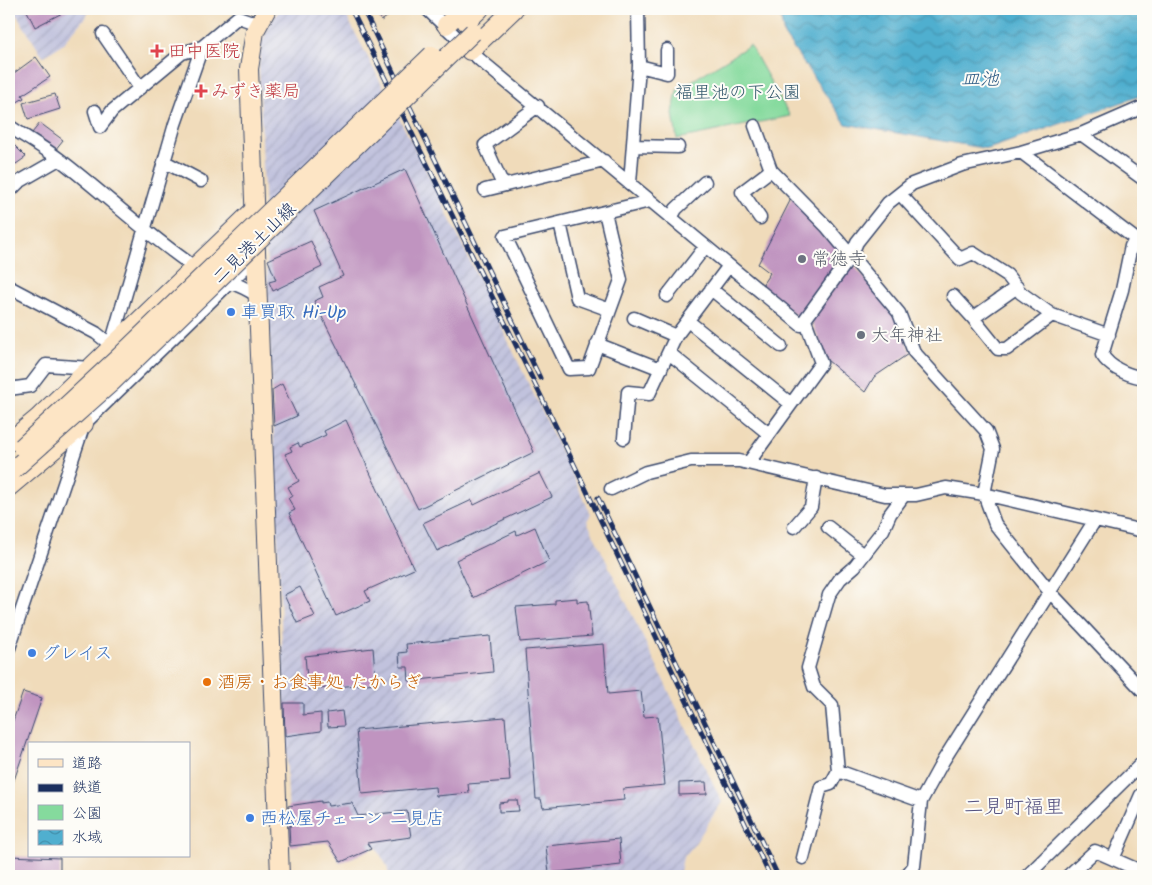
<svg xmlns="http://www.w3.org/2000/svg" width="1152" height="885" font-family="Kalam,'Klee One',sans-serif">
<style>
.industrial{fill:url(#industrial-furrows)}
.green{fill:#85da9d;stroke:#50847e}
.water{fill:url(#water-waves);stroke:#366f96}
.building{fill:#c094c0}
.lines{fill:none;stroke-linecap:round;stroke-linejoin:round}
.street-casing{stroke:#3b496c;stroke-width:15}
.secondary-casing{stroke:#3b496c;stroke-width:20}
.street{stroke:#fff;stroke-width:12}
.secondary{stroke:#fde5c5;stroke-width:18}
.rail-casing{stroke:#1b2f5e;stroke-width:5}
.rail{stroke:#fdfcf7;stroke-width:3;stroke-dasharray:9;stroke-linecap:butt}
.secondary-bridge-casing{stroke:#3b496c;stroke-width:20;stroke-linecap:butt}
.secondary-bridge{stroke:#fde5c5;stroke-width:18}
.health-dot{fill:#e0444e;stroke:#fdfcf7;stroke-width:2}
.worship-dot{fill:#6b7280;stroke:#fdfcf7;stroke-width:2}
.shop-dot{fill:#3f7fe0;stroke:#fdfcf7;stroke-width:2}
.food-dot{fill:#e8710a;stroke:#fdfcf7;stroke-width:2}
.labels{text-anchor:middle;stroke-width:4;stroke-linejoin:round;paint-order:stroke}
.health-label{font-size:18px;fill:#be3a42;stroke:#fdfcf7;text-anchor:start}
.park-label{font-size:18px;fill:#365a6e;stroke:#fdfcf7}
.street-label{font-size:18px;fill:#1b2f5e;stroke:#fdfcf7}
.worship-label{font-size:18px;fill:#5b616d;stroke:#fdfcf7;text-anchor:start}
.shop-label{font-size:18px;fill:#366cbe;stroke:#fdfcf7;text-anchor:start}
.food-label{font-size:18px;fill:#c56008;stroke:#fdfcf7;text-anchor:start}
.water-label{font-size:19px;font-style:italic;fill:#2e5c86;stroke:#fdfcf7}
.quarter-label{font-size:20px;fill:#555280;stroke:#fdfcf7}
</style>
<defs>
<pattern id="industrial-furrows" width="10" height="10" patternUnits="userSpaceOnUse" patternTransform="scale(1.25)"><rect width="10" height="10" fill="#c1c2dd"/><path d="M-1 1l2-2M0 10L10 0M9 11l2-2" fill="none" stroke="#a5a7c0"/></pattern>
<pattern id="water-waves" width="16" height="10" patternUnits="userSpaceOnUse" patternTransform="scale(1.25)"><rect width="16" height="10" fill="#50afcf"/><path d="M0 5q4-4 8 0t8 0" fill="none" stroke="#428fab"/></pattern>
</defs>
<rect width="100%" height="100%" fill="#fdfcf7"/>
<filter id="ink" filterUnits="userSpaceOnUse"><feTurbulence type="fractalNoise" baseFrequency=".02" numOctaves="2"/><feDisplacementMap in="SourceGraphic" scale="10" xChannelSelector="R" yChannelSelector="G"/><feConvolveMatrix kernelMatrix="1 2 1 2 8 2 1 2 1" color-interpolation-filters="sRGB"/></filter>
<filter id="wash" filterUnits="userSpaceOnUse"><feTurbulence type="fractalNoise" baseFrequency=".0096" numOctaves="4" result="noise"/><feDisplacementMap in="SourceGraphic" scale="20" xChannelSelector="R" yChannelSelector="G"/><feGaussianBlur stdDeviation="1.12" result="paint"/><feColorMatrix in="noise" values="0 0 0 0 0 0 0 0 0 0 0 0 0 0 0 0 0 1.4 0 .05"/><feComposite in="paint" operator="in"/></filter>
<g filter="url(#wash)">
<rect width="100%" height="100%" fill="#f0dbba"/>
<path class="industrial" d="M13,9H92L63,44L43,57Z
M280,9H343L433,184L591,514L587,521L722,802L694,845L683,858L679,876H389L387,866L376,847L340,863L328,842L290,846L259,66L262,43L269,26Z"/>
<path class="green" d="M750,45L790,116L677,139L673,113L677,90Z"/>
<path class="water" d="M779,9H1143V95L988,149L846,124L784,35Z"/>
<g id="blocks">
<path class="building" d="M26,9H70L35,27Z
M375,9H399L381,21Z
M36,57L50,77L22,95L24,98L9,107V74L10,76Z
M55,94L60,109L28,119L23,103Z
M40,123L63,140L55,150L32,133Z
M11,142L26,157L16,164L9,158V143Z
M405,169L534,452L418,509L314,301L323,297L319,287L343,276L314,211Z
M792,197L846,255L801,319L760,288L770,273L758,264Z
M311,241L322,267L273,291L269,282L276,280L268,260Z
M852,263L895,314L911,352L874,377L865,392L827,360L811,319Z
M282,384L297,416L274,426L272,390Z
M346,420L414,569L365,591L370,601L336,616L289,513L295,510L288,498L293,496L288,487L299,481L285,454L292,451L290,447L298,443L300,447L326,435L324,431Z
M540,473L552,497L437,551L423,523L472,500L474,505Z
M535,527L549,561L473,598L456,560L516,531L517,535Z
M300,587L315,616L297,623L284,595Z
M577,598V602L588,601L592,636L520,642L516,607L555,604V600Z
M490,636L493,672L409,681L408,667H400L399,653L407,652L406,644Z
M604,644L608,694L641,691L644,717L658,716L665,785L623,789L624,800L543,808L541,799H536L525,650Z
M373,648L376,683L308,690L305,656Z
M23,692L42,698L10,792L9,732Z
M284,703H303V715L321,713V731L285,736Z
M342,711L344,726L328,727L327,713Z
M505,717L510,781L468,784L469,793L436,796L435,787L362,794L356,730Z
M706,782L707,794L679,795V783Z
M508,800H517L519,811L499,812V803L508,802Z
M321,801V803L327,802L328,806L352,803L358,816L407,811L411,837L367,843L371,849L341,862L328,842L290,846L289,826H291L288,806Z
M619,839L621,865L549,873L546,846Z
M9,856L60,858V876H9Z"/>
</g>
</g>
<g filter="url(#ink)">
<use href="#blocks" fill-opacity="0" stroke="#3b496c" stroke-width="1"/>
<g class="lines">
<defs>
<path id="street" d="M427,9L480,60L801,325L851,256L857,242L888,203L912,184L962,165L1021,152L1081,134L1143,107
M638,9L639,66
M103,34L140,88
M95,111L100,127
M9,126C25,137 43,147 59,159C105,194 146,234 193,266C214,280 238,281 257,296
M755,126L771,170L826,226L899,313L914,352L986,431L993,449L984,494L995,524L1050,592L1143,691
M100,127L112,111L182,53L202,47L238,17L258,24
M1081,134L1143,179
M633,146L678,147
M1021,152L1138,241
M165,162L201,181
M630,183L639,66L667,73V50
M503,185L485,145L538,106
M485,190L604,161
M9,192L19,182L59,159
M900,194L960,259L973,253L1007,275L1021,293L1052,315L1109,335
M605,212L621,280L589,368L569,369L505,236L650,201
M671,218L676,209L705,182
M760,218L742,192L771,170
M560,223L577,298L610,310
M1143,237L1131,246L1122,290L1102,355C1111,369 1128,375 1143,378
M9,287L96,333L111,345
M1017,287L973,318L998,349H1007L1052,315
M711,289L781,346
M667,296L705,247
M953,296L973,318
M634,318L676,336
M688,321L791,404
M597,344L661,369
M110,348L175,124L202,47
M669,353L769,434
M9,389L30,386L46,365L91,368
M84,424L256,257
M624,438L628,392L649,394L676,336L728,267
M749,462L821,363L805,320
M611,489L646,472L691,461H739L885,495H916L946,488L984,494L1143,531
M794,527L811,507L816,478
M828,527L863,555
M9,648L84,424
M838,771L832,705L814,687L808,668L829,595L840,579L855,566L883,530L890,514L904,495
M803,858L821,787L831,784L838,771L921,801
M1113,859L1141,795
M906,876L914,866L921,801L943,761L1095,520
M1027,876L1143,762
M1068,876L1095,851L1143,872"/>
<path id="secondary" d="M267,9L255,31L249,69L280,876
M466,22L480,9
M446,25L463,9
M470,51L514,9
M9,442L38,418L254,210
M9,487L84,424"/>
</defs>
<use href="#street" class="street-casing"/>
<use href="#secondary" class="secondary-casing"/>
<use href="#street" class="street"/>
<use href="#secondary" class="secondary"/>
<defs>
<path id="rail" d="M351,9L562,439L770,876
M363,9L540,378
M598,498L778,876"/>
</defs>
<use href="#rail" class="rail-casing"/>
<use href="#rail" class="rail"/>
<defs>
<path id="secondary-bridge" d="M22,447L118,358L432,55
M13,470L112,382L473,32"/>
</defs>
<use href="#secondary-bridge" class="secondary-bridge-casing"/>
<use href="#secondary-bridge" class="secondary-bridge"/>
</g>
</g>
<g class="health-dot">
<path d="M154.5 43.5h5v5h5v5h-5v5h-5v-5h-5v-5h5z"/>
<path d="M198.5 83.5h5v5h5v5h-5v5h-5v-5h-5v-5h5z"/>
</g>
<g class="worship-dot">
<circle cx="802" cy="259" r="5"/>
<circle cx="861" cy="335" r="5"/>
</g>
<g class="shop-dot">
<circle cx="231" cy="312" r="5"/>
<circle cx="32" cy="653" r="5"/>
<circle cx="250" cy="818" r="5"/>
</g>
<circle class="food-dot" cx="207" cy="682" r="5"/>
<g class="labels">
<g class="health-label">
<text x="168" y="57">田中医院</text>
<text x="211" y="97">みずき薬局</text>
</g>
<g class="park-label">
<text x="738" y="98">福里池の下公園</text>
</g>
<g class="street-label">
<text transform="translate(254 243) rotate(-44)" y="6">二見港土山線</text>
</g>
<g class="worship-label">
<text x="812" y="265">常徳寺</text>
<text x="871" y="341">大年神社</text>
</g>
<g class="shop-label">
<text x="241" y="318">車買取 Hi-Up</text>
<text x="42" y="659">グレイス</text>
<text x="260" y="824">西松屋チェーン 二見店</text>
</g>
<g class="food-label">
<text x="217" y="688">酒房・お食事処 たからぎ</text>
</g>
<g class="water-label">
<text x="980" y="85">皿池</text>
</g>
<g class="quarter-label">
<text x="1014" y="813">二見町福里</text>
</g>
</g>
<rect width="1152" height="885" fill="none" stroke="#fdfcf7" stroke-width="30"/>
<rect x="28" y="742" width="162" height="115" fill="#fdfcf7" stroke="#a3aaba"/>
<rect x="38" y="759" width="25" height="8" fill="#fde5c5" stroke="#a3aaba"/>
<text x="72" y="768" font-size="15" fill="#1b2f5e">道路</text>
<rect x="38" y="784" width="25" height="8" fill="#1b2f5e" stroke="#a3aaba"/>
<text x="72" y="792" font-size="15" fill="#1b2f5e">鉄道</text>
<rect x="38" y="805" width="25" height="15" fill="#85da9d" stroke="#a3aaba"/>
<text x="72" y="818" font-size="15" fill="#1b2f5e">公園</text>
<rect x="38" y="830" width="25" height="15" fill="url(#water-waves)" stroke="#a3aaba"/>
<text x="72" y="842" font-size="15" fill="#1b2f5e">水域</text>
</svg>
